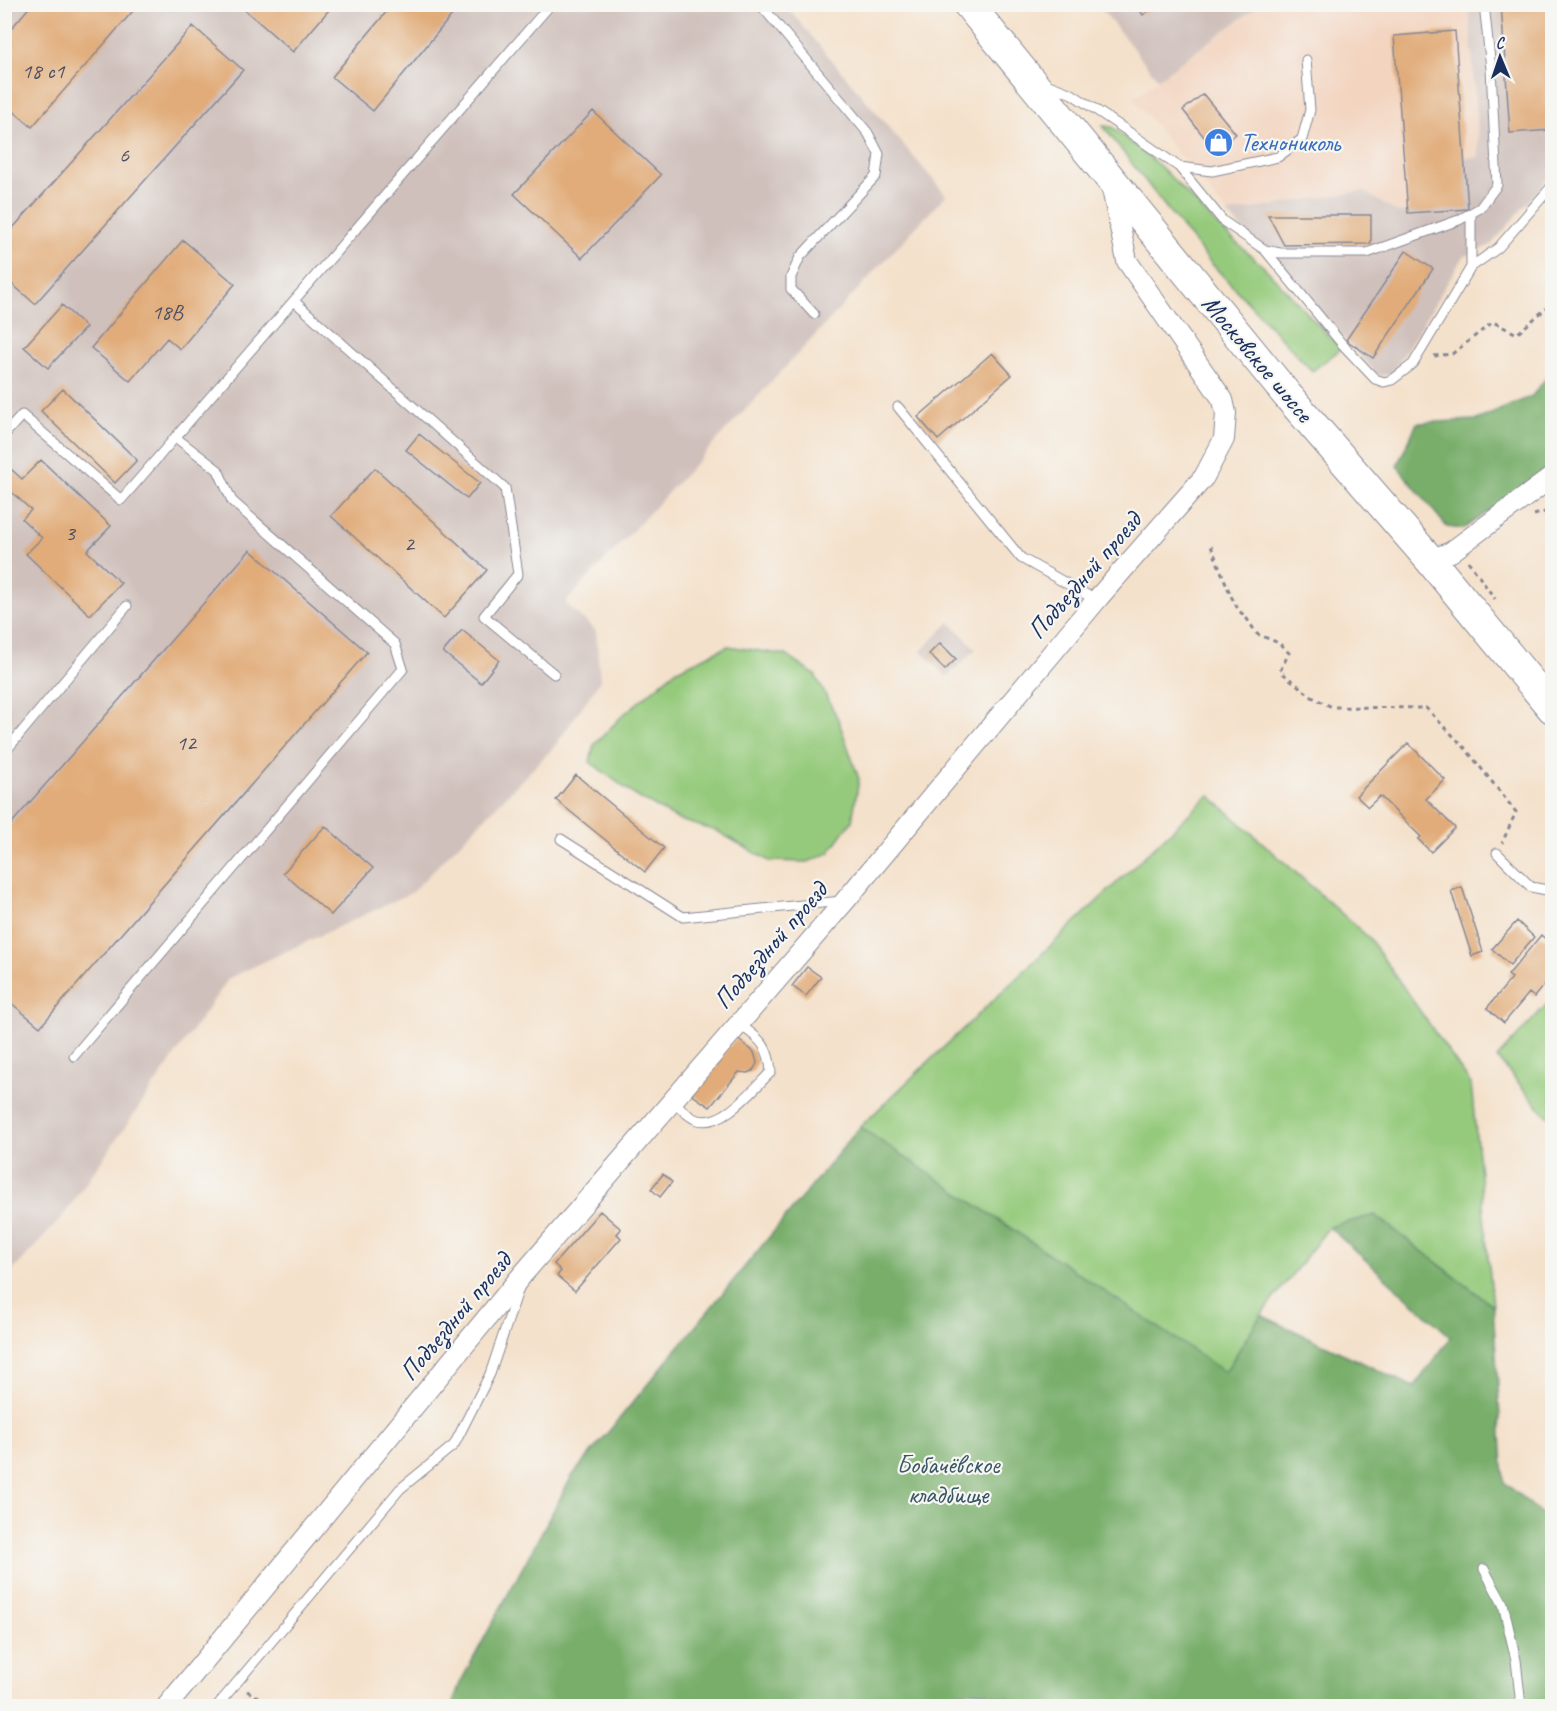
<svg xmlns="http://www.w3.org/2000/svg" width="1557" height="1711" font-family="Caveat,sans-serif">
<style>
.built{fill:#f3d4bf}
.industrial{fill:#cfc0bb}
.green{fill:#95ca7b;stroke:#587c6c;stroke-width:1.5}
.forest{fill:#78ae6b;stroke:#4a6e64;stroke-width:1.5}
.building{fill:#e1ac79}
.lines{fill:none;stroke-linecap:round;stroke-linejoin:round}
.lane-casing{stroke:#888894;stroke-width:11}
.street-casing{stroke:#888894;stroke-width:22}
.primary-casing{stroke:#888894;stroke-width:32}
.path{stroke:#888894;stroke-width:3;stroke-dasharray:4.5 4.5;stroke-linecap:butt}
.lane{stroke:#fff;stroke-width:9}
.street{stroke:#fff;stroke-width:20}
.primary{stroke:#fff;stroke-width:30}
.labels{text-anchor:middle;stroke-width:4.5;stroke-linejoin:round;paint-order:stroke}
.number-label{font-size:22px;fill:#4c4e65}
.shop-label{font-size:26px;fill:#366cbe;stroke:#f6f6f2;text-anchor:start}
.street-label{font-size:26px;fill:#1b2f5e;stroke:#f6f6f2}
.park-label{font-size:26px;fill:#3a5665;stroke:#f6f6f2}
</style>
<rect width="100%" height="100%" fill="#f6f6f2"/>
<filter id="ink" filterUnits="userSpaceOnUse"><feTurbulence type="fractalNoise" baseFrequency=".0167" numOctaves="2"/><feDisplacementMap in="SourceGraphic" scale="12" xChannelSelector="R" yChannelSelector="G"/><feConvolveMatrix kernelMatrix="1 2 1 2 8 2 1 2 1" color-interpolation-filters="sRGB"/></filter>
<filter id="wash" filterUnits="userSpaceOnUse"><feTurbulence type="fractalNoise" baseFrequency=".008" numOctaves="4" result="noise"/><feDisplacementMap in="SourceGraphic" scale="24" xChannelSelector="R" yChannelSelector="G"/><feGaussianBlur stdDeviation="1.35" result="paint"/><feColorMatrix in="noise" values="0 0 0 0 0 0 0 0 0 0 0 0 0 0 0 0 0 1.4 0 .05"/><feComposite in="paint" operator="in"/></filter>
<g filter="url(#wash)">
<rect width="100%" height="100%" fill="#f4e1cb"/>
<path class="built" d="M1261,5H1469L1479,157L1465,158L1468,209L1399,213L1363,191L1227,213L1133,98Z"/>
<path class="industrial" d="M5,5H785L946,195L565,603L596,631L600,681L554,747L411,893L229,978L63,1216L5,1279Z
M1098,5H1260L1158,79Z
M1469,5H1552V174L1491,245L1463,257L1392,374L1379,376L1227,213L1363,191L1399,213L1468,209L1464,158L1479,157Z
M950,622L976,649L947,677L921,651Z"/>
<path class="green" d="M1103,126L1112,127L1161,167L1221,229L1265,268L1341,349L1312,371L1210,262L1164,205Z
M728,646L786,655L815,675L838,719L859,779L852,821L829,853L808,862L769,861L717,831L679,820L636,796L590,762L594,745L623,715L677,670Z
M1209,795L1369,938L1471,1084L1493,1306L1375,1215L1329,1227L1261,1315L1225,1373L860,1127Z
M1552,999V1120L1539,1107L1497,1058Z"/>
<path class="forest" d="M1552,371V466L1463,529L1447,527L1397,466L1417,423L1477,420L1532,396Z
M860,1127L1225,1372L1261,1315L1414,1387L1451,1337L1329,1227L1375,1215L1493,1306L1504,1482L1552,1523V1706H452L460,1683L572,1476Z"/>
<g id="blocks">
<path class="building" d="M32,4H139L32,127L4,103V37Z
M238,4H334L293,52Z
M393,4H461L373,111L332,77Z
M1136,4H1158L1143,15Z
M1501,4H1552V130L1510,133Z
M193,26L243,70L35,304L4,277V238Z
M1455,31L1468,209L1408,213L1394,36Z
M1203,94L1236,134L1215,151L1183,110Z
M593,111L661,175L582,258L514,194Z
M1268,215H1371V244L1284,245Z
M183,240L235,284L180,349L167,338L130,381L91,348Z
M1406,251L1433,269L1373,358L1346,340Z
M62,305L86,327L48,368L24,347Z
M992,353L1012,375L938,440L918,417Z
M63,389L137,460L115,483L41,411Z
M419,434L480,483L467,499L406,450Z
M41,460L111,526L87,551L121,583L90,615L26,554L42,538L22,519L31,510L4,485V478L12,470L22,479Z
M375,468L487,570L444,618L331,516Z
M250,550L367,652L40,1027L4,997V832Z
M462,630L499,660L481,683L443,652Z
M940,643L956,659L945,670L929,654Z
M1408,743L1445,780L1426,799L1455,828L1431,852L1418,839L1421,837L1380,796L1368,807L1356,796Z
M576,775L664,848L645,872L556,800Z
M325,826L373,868L331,915L283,873Z
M1462,887L1483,952L1472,956L1451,891Z
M1517,921L1534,937L1510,965L1492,949Z
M1541,935L1552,945V975L1534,997L1529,993L1504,1023L1487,1008L1512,978L1508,975Z
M807,967L821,977L806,996L792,986Z
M736,1038L754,1052L757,1063L753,1071L748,1073L739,1072L710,1107L691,1094Z
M663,1174L672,1182L660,1197L651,1189Z
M600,1211L621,1229L617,1234L621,1238L575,1291L557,1276L561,1271L554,1264Z"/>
</g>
</g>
<g filter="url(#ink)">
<use href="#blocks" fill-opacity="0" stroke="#888894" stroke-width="1.5"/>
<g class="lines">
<defs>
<path id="lane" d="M760,4L868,133L879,154L876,176L800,257L791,277V289L814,314
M1044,83L1072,94L1123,128L1179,167L1212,171L1278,157L1302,139L1310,110L1306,60
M1179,167L1223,221L1265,250L1280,253H1367L1459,220L1480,208L1497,185L1491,69L1484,4
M1471,213V267
M1265,250L1343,345L1375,379L1384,382L1392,380L1413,364L1471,267L1498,248L1552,186
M294,301L505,488L518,574L484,616L554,674
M898,407L1021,558L1087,595L1099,597
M4,435L22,415L121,500L551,4
M4,753L127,606
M561,839L683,917L842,901
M1497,853L1531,887L1552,891
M74,1056L403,669L395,644L232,501L218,470L175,437
M673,1101C679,1106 687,1116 695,1119C722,1130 753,1089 771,1072C769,1044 759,1039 738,1023
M1484,1569L1503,1604L1516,1660L1521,1706
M217,1706L400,1489L454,1445L490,1374L519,1288
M954,1706L955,1705L1004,1706"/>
<path id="street" d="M1430,560L1451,552L1552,477
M167,1706L523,1274L845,901L1099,597L1204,477L1224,439L1226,413L1223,400L1127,261L1111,184"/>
<path id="primary" d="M968,4L1287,395L1430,560L1552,708"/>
</defs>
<use href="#lane" class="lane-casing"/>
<use href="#street" class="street-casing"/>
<use href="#primary" class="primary-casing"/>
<path class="path" d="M1434,356L1452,354L1493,322L1517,334L1552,303
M1534,515L1552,510
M1211,546L1231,596L1239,611L1245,616L1257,634L1279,643L1289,653L1280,671L1312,697L1332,707L1426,708L1465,748L1516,812L1502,843
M1468,561L1495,599
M247,1691L274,1706"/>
<use href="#lane" class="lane"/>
<use href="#street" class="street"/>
<use href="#primary" class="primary"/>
</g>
</g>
<defs>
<symbol id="shop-disc" viewBox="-11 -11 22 22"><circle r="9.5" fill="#3f7fe0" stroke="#f6f6f2"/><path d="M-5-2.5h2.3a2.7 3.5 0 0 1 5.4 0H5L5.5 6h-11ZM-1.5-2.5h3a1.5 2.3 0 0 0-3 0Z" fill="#fff"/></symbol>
</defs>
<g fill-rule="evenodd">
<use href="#shop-disc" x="1202" y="126" width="33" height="33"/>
</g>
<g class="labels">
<g class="number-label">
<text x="43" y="78">18 с1</text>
<text x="124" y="162">6</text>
<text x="167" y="319">18В</text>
<text x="70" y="540">3</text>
<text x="409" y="551">2</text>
<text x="186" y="750">12</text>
</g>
<g class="shop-label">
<text x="1240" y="151">Технониколь</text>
</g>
<g class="street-label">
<text transform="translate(1258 358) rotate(50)" y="9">Московское шоссе</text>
<text transform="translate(1084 575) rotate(-49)" y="9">Подъездной проезд</text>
<text transform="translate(770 945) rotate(-49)" y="9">Подъездной проезд</text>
<text transform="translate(455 1316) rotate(-50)" y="9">Подъездной проезд</text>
</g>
<g class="park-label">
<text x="948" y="1473">Бобачёвское<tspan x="948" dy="30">кладбище</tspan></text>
</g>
</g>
<rect width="1557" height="1711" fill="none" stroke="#f6f6f2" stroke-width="24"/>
<g transform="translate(1500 57) rotate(358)" stroke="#f6f6f2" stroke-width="4.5" paint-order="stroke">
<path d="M0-4.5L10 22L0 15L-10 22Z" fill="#1b2f5e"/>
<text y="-9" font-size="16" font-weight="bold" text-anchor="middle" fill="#1b2f5e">С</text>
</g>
</svg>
